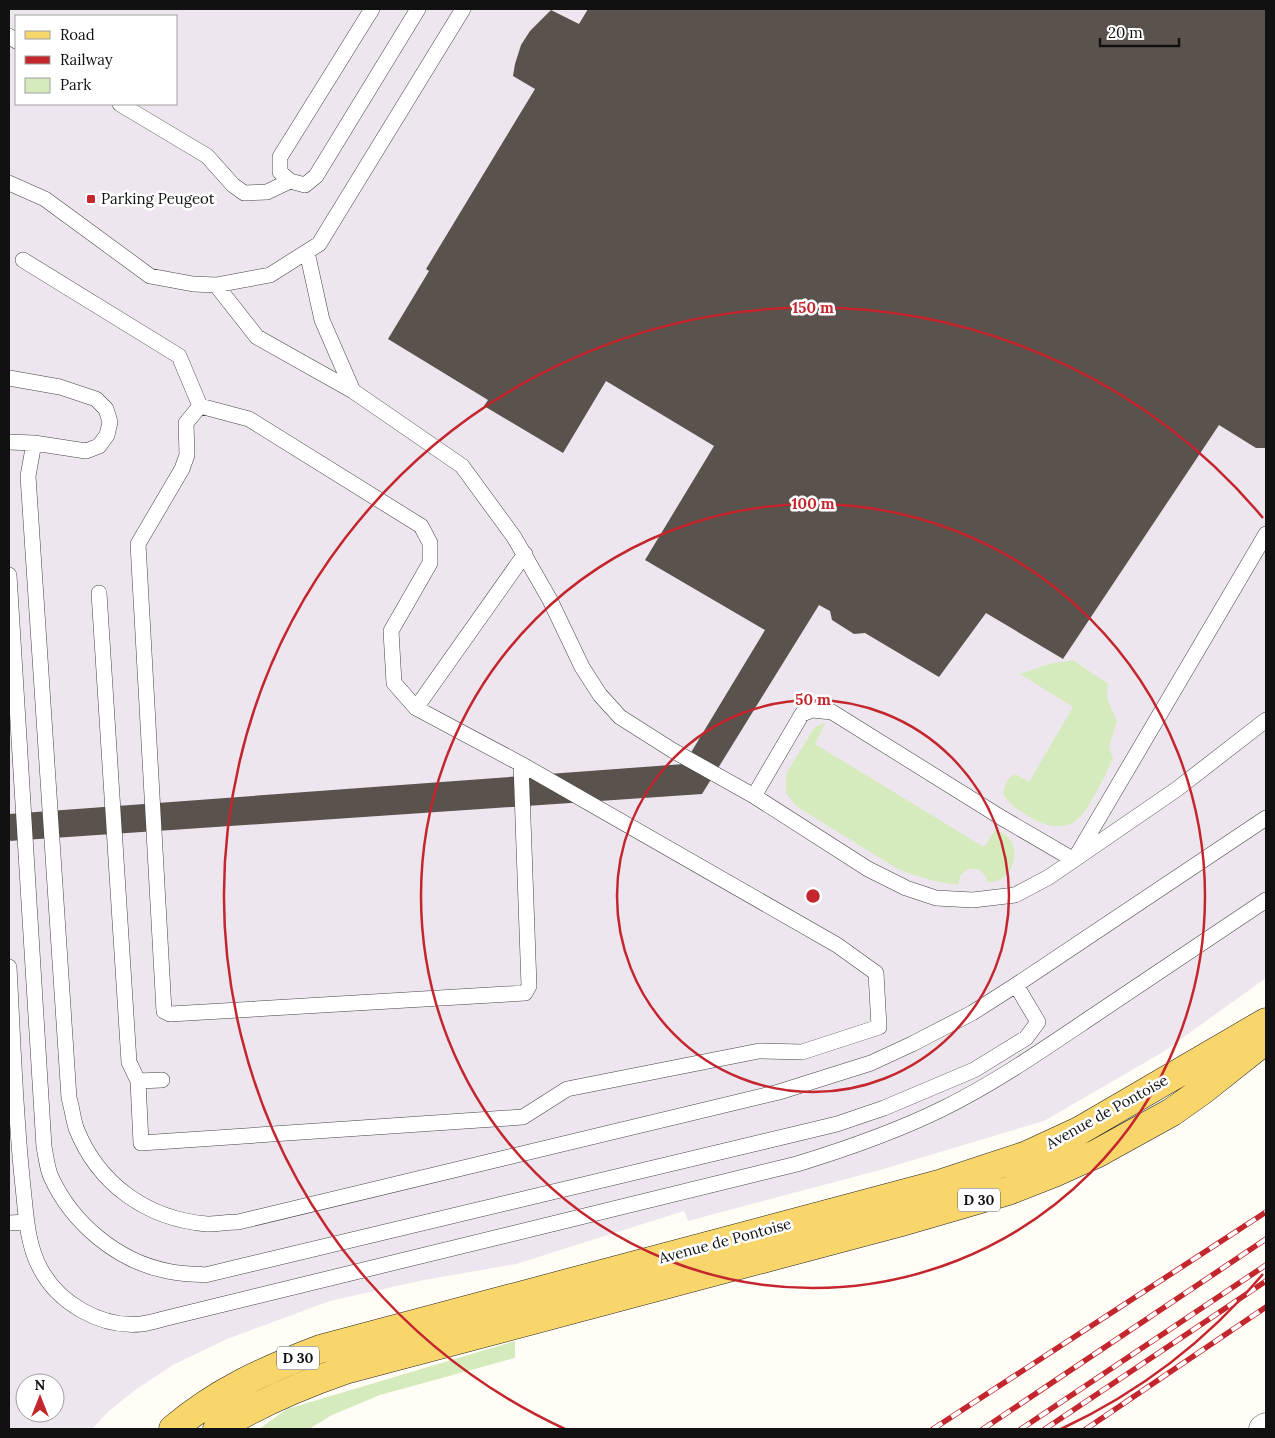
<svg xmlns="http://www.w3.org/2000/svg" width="1275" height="1438" font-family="Lora,serif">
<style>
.industrial{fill:#eee6ef;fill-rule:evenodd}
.green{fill:#d5ebbd}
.building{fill:#5a524d}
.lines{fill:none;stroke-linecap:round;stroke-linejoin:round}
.service-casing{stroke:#444;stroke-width:16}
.minor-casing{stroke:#444;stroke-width:29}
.primary-casing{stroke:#222;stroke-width:29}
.service{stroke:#fff;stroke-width:15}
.minor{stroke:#fff;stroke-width:28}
.primary{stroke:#f9d66b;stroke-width:28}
.rail-casing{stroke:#c4262e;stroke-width:5.5}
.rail{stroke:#fff;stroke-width:4;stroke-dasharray:11;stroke-linecap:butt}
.ring{fill:none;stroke:#c4262e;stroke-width:2.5}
.poi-dot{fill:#c4262e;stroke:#fff;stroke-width:2}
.labels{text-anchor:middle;stroke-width:5;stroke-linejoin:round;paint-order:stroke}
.shield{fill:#fff;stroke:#585858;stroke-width:1}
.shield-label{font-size:14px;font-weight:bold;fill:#111}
.poi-label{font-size:15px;fill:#111;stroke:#fff;text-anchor:start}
.street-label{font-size:15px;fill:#111;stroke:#fff}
.centre{fill:#c4262e;stroke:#fff;stroke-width:2.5}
.ring-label{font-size:15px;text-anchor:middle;font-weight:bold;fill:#c4262e;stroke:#fff;stroke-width:5;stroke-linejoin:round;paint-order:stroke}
</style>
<rect width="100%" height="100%" fill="#fffdf5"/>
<path class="industrial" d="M9,9H1266V978L1163,1052L1044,1121L880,1170L688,1221L684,1211L516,1264L424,1280L330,1301L227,1339L173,1365L138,1388L109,1411L92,1429H9ZM16,16H176V104H16ZM25,1383H55V1413H25Z"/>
<path class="green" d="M1073,660L1108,684C1105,701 1111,706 1117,721L1109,747L1113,759C1106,773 1088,812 1077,820C1064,831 1046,826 1033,819C1022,812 1010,806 1003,794C1005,785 1006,779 1015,774L1029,782L1073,707L1020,674L1049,664Z
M823,723L825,724L815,744L984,847L996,829C1001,832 1008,836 1011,841C1021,858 1008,884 988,882C984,867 967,864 960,877C959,879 959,882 958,885C936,882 917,877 896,868L796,806L786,793V774L814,728Z
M515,1341V1358L380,1395L332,1415L309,1429H259L287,1409Z"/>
<path class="building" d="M588,9H1266V448H1256L1219,425L1063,659L986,613L939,677L865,633L854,634L832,620L830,611L819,605L702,794L9,841V814L684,764L765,630L645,560L714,446L606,381L563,453L484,406L488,400L388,339L429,271L426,269L535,89L513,76L515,64L521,45L530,31L551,10L579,24Z"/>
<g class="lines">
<defs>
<path id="service" d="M372,9L280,157V172L290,181L305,185L316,176L418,9
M9,36L16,41
M120,104L207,156L233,185L244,193L267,192L290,181
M9,183L45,199L150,276L193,284L216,285L270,275L319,244L463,9
M307,252L322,320L353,391L462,466L514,537L550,600L582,667L600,695L620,717L672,750L754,796L868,869L906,888L936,898L973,900L1015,895L1049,877L1177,789L1266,720
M23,260L179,356L200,406
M216,285L257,337L353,391
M9,378L60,387L96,399L106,409L110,422L107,435L99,446L86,451L34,443L9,442
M200,406L249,419L421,526L430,543V563L391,631L394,683L416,708L521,764L529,986L525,993L170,1014L164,1011L138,544L182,469L187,455L186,423Z
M34,443L28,476L69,1098C72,1108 73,1118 76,1128C98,1184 147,1219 207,1224C217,1224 228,1222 238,1222L779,1092L871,1063L912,1044L972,1013L1016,985L1266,818
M9,575L44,1147C46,1156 47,1168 51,1177C72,1223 117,1261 167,1271C179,1274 193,1274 205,1275L837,1124L884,1108L974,1070L1026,1038L1038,1022L1016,985
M99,593L129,1062L138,1081
M416,708L525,554
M754,796L802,714L812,710L832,712L1002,818L1074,860L1266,534
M9,967C13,1040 15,1114 23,1187C26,1214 27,1244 40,1268C58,1303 101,1328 141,1324C148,1323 156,1321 163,1319L797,1164C846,1149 895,1132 942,1109C995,1083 1044,1049 1093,1016C1151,977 1209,938 1266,900
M162,1080L138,1081L141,1143L523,1117L567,1089L759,1051L802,1052L879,1027L876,973L837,945L521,764
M9,1223L27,1222"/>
<path id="minor" d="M1263,1429L1266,1427"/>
<path id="primary" d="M173,1429C218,1391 265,1370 320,1349L939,1184L1027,1155L1079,1131L1266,1022
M217,1429C257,1404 299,1386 345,1370L898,1223L1008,1191L1054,1173L1096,1154L1172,1112L1203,1090L1266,1040"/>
</defs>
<use href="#service" class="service-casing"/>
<use href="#minor" class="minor-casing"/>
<use href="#primary" class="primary-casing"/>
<use href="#service" class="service"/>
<use href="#minor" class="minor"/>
<use href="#primary" class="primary"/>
<defs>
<path id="rail" d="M933,1429L1266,1212
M983,1429L1266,1239
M1021,1429L1266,1265
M1045,1429L1266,1281
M1086,1429L1266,1307"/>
</defs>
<use href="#rail" class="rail-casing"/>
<use href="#rail" class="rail"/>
</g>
<g class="ring">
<circle cx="813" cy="896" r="196"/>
<circle cx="813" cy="896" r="392"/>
<path d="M1263 1274A588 588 0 0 1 1061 1429M565 1429A588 588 0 1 1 1263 518"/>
</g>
<rect class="poi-dot" x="86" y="194" width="10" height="10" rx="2.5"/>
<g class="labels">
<g class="shield">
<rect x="958" y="1188.5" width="42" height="23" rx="4"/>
<rect x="277" y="1346.5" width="42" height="23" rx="4"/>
</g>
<g class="shield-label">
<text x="979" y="1205">D 30</text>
<text x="298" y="1363">D 30</text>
</g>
<g class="poi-label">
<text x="101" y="204">Parking Peugeot</text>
</g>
<g class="street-label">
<text transform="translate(1107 1112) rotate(-29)" y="5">Avenue de Pontoise</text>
<text transform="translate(725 1241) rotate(-15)" y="5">Avenue de Pontoise</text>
</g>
</g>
<circle cx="813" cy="896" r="8" class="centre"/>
<g class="ring-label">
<text x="813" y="313">150 m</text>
<text x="813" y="509">100 m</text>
<text x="813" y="705">50 m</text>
</g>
<rect width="1275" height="1438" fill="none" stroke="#111111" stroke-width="20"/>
<rect x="15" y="15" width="162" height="90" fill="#ffffff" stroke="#a0a0a0"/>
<rect x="25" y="31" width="25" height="8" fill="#f9d66b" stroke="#a0a0a0"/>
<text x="60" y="40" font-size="15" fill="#111111">Road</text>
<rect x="25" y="56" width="25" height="8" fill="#c4262e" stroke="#a0a0a0"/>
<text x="60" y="65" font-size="15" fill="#111111">Railway</text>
<rect x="25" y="78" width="25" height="15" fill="#d5ebbd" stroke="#a0a0a0"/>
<text x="60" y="90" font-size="15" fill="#111111">Park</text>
<g transform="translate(40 1398)"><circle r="24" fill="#ffffff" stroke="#a0a0a0"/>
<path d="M0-4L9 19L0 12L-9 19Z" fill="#c4262e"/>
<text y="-8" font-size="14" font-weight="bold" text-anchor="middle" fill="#111111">N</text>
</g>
<path d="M1100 38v8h79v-8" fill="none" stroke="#111111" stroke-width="2.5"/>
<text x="1108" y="38" font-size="15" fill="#111111" stroke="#ffffff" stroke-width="4" paint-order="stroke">20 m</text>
</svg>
